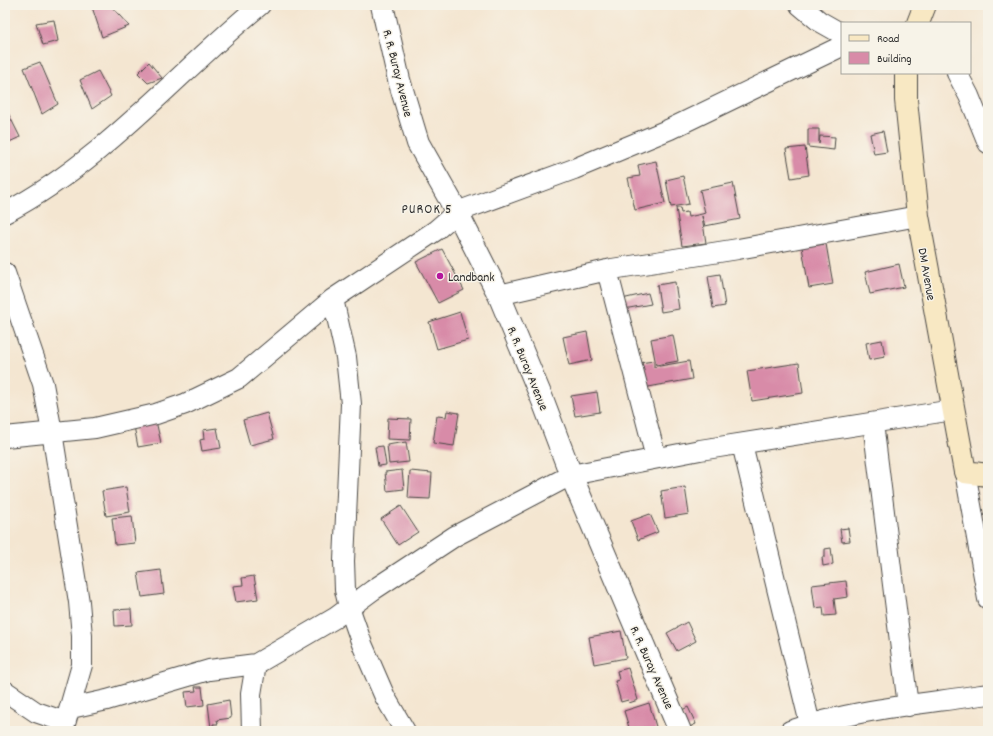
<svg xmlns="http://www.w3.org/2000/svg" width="993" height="736" font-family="Dekko,sans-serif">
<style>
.building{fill:#d88ba8}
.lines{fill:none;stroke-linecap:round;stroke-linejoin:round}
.minor-casing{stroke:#494744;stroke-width:22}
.tertiary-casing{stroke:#494744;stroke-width:24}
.secondary-casing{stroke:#494744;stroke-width:24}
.minor{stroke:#fff;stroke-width:20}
.tertiary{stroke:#fff;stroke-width:22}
.secondary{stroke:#f8e8c3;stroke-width:22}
.poi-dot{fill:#b5179e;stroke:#f7f3e8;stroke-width:1.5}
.labels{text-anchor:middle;stroke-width:3;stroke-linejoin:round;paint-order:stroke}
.street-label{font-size:13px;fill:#2b2b2b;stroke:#f7f3e8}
.poi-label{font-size:13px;fill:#2b2b2b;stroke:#f7f3e8;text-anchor:start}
.neighbourhood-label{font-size:14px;letter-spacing:1px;fill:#2b2b2b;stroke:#f7f3e8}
</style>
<rect width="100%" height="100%" fill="#f7f3e8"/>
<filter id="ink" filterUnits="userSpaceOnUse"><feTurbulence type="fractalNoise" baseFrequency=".025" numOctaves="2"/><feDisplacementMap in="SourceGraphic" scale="8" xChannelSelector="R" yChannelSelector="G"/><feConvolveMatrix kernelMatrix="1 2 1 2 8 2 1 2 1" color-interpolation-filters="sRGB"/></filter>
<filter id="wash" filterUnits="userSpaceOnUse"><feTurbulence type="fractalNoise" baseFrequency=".012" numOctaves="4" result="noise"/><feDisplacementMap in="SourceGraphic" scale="16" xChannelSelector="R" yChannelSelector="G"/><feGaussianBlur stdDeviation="0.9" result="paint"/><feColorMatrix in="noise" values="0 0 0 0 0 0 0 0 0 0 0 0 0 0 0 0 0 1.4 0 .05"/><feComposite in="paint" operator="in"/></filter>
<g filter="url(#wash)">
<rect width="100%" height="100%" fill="#f4e6d1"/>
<g id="blocks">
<path class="building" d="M96,5H110L129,26L102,37L92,7Z
M54,20L58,41L43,45L36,23Z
M40,62L58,104L42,114L24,68Z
M149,62L162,78L148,83L138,73Z
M98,71L111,96L92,109L80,80Z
M5,107L20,137L5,144Z
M808,129H819V144L820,136L835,137L834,150L808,147Z
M883,131L887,152L874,154L870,134Z
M805,147L809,175L791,178L786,149Z
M656,161L665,203L635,210L628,178L640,176L638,165Z
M683,176L689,204L671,207L666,180Z
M733,183L740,219L705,226L702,216L706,243L682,246L676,208H680L681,213L687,212L688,217L702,214L705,213L700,190Z
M826,244L833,284L809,288L802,247Z
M442,249L464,290L438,303L416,262Z
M899,264L904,287L870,294L865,272Z
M720,274L725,306L713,308L708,276Z
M675,282L679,309L661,312L657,285Z
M648,293L651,304L624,309L622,299Z
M460,312L468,340L437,349L429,322Z
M587,332L592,360L569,365L563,337Z
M673,335L678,361L656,365L651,339Z
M882,340L885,357L869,360L866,343Z
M654,361V367L689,361L692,379L643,388L639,363Z
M799,363L803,393L752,401L747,371Z
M597,392L600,412L575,416L571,396Z
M447,411L459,413L454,446L433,443L437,416L446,417Z
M267,413L274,439L250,445L243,420Z
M388,418L411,419L410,440L387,439Z
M156,421L161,443L138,447L134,426Z
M217,428L221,448L202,451L200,440L204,439L203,430Z
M406,442L409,462L389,464L387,445Z
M383,446L386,465L378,466L375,447Z
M402,470L404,489L387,491L385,472Z
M410,471L432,473L430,499L408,498Z
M126,487L130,512L106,516L102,491Z
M685,487L689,514L665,518L661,491Z
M401,506L418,532L398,545L381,519Z
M650,514L658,532L638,540L631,521Z
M132,516L135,543L115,545L112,518Z
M848,528L850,541L842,542L840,529Z
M831,548L833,564L823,566L822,557H825V549Z
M161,570L164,594L142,597L138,573Z
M254,576L258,599L236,602L233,586L243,585L242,578Z
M846,581L848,597L834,599L836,615L824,616L823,607L815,608L812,585Z
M131,609L132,625L115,626L114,610Z
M687,622L696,641L677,651L667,633Z
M621,631L626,658L594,664L589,637Z
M628,668L638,700L629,703L628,700L621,702L615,681L619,680L617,671Z
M195,687H202L204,705L187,707L185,692L196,691Z
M229,700L231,718L217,720L218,724H213V727L211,728L208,704Z
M649,703L657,730L630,731L624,711Z
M688,707L696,724L685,729L682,710Z"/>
</g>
</g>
<g filter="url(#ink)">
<use href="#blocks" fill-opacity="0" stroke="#494744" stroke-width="1"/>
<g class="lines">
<defs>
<path id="minor" d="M800,5L819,21L842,34
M957,73L969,96L988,143
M5,213C104,161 175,75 260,5
M607,270L656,458
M5,273L43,384L52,432L79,602L82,636V665L63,731
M499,295L612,269L738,249L918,216
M333,299L346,357L351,404L344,561L345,590L349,607L362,644L385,697L405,731
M873,423L908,706
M5,437L95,428L156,414L185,404L239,378L333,299L435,231L457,212L574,169L670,129L842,46
M742,444L810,724
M965,472L988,599
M5,691L36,712L65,722
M71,708L107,700L209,670L256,664
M252,731L251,694L256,664L335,618L373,590L455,536L571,475L700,450L953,410
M790,731C853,709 923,704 988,694"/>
<path id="tertiary" d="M382,5L399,80L418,143L457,212L499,295L543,401L571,475L680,731"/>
<path id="secondary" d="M918,23L925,5
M906,73V100L918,216L965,472L988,475"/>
</defs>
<use href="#minor" class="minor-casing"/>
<use href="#tertiary" class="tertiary-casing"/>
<use href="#secondary" class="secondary-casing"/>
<use href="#minor" class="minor"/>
<use href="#tertiary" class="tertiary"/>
<use href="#secondary" class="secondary"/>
</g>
</g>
<circle class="poi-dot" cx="440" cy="276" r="4"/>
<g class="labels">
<g class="street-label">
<text transform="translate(399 73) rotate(76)" y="5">R. R. Buray Avenue</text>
<text transform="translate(928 274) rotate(80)" y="5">DM Avenue</text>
<text transform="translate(529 368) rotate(68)" y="5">R. R. Buray Avenue</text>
<text transform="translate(653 667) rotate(66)" y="5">R. R. Buray Avenue</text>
</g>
<g class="poi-label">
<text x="448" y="281">Landbank</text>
</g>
<g class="neighbourhood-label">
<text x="427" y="213">PUROK 5</text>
</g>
</g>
<rect width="993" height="736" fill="none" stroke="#f7f3e8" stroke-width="20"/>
<rect x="841" y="22" width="130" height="52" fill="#f7f3e8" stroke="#a5a39c"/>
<rect x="849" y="35" width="20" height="6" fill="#f8e8c3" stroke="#a5a39c"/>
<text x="877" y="42" font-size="12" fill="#2b2b2b">Road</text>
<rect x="849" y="52" width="20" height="12" fill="#d88ba8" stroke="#a5a39c"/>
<text x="877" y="62" font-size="12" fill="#2b2b2b">Building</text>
</svg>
